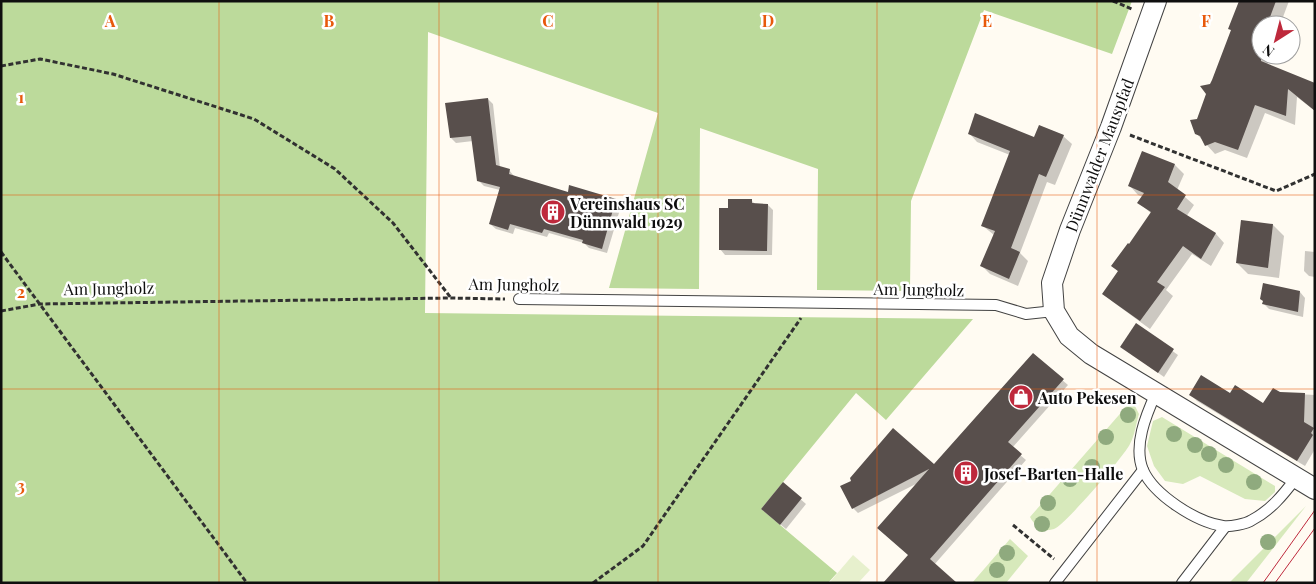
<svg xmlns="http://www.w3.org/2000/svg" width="1316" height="584" font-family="'Playfair Display',serif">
  <rect width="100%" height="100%" fill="#fffbf2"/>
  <g fill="#d7e9bb">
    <path d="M1132,400L1139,414C1136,423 1135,435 1130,444C1125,455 1064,526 1054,529C1042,533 1035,526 1030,517Z"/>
    <path d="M1162,417L1275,486V492L1265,501L1245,499L1200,476L1183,484L1165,481L1154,466L1147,446L1153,421Z"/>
    <path d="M1306,506L1246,583H1229Z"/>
    <path d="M1010,539L1028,556L1006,583H972Z"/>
  </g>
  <path fill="#bcda9b" d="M1,1H1132L1112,54L984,10L911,201L910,291L817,290L818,169L700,128L699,289L609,288L658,113L428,32L425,313L973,319L886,420L856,393L761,509L837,573L828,583H1Z"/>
  <path fill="#e7f0cd" d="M853,555L870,570L858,583H829Z"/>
  <g fill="#0003">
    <path d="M1240,1H1289L1280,25H1261V55H1271L1267,65L1315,84V111L1297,97L1295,125L1265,113L1247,158L1225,150L1215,154L1196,133L1197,120L1232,31L1230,29Z"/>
    <path d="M488,99L493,104L500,168L509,170L514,176V177L569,194L570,187L616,200L621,206L607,253L589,248L584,243L549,233L547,237L515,228L513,234L496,229L490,224L500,190L484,186L478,180L473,141L456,143L451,138Z"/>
    <path d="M969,133L1035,139L1063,136L1072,144L1055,185L1047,182L1020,253L1028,261L1018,286L990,274L982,266L994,235L983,226L1010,155L977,142Z"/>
    <path d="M1175,165L1184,174L1177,190L1194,205L1186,217L1216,234L1224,243L1211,266L1192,254L1166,290L1173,296L1150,329L1113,302L1104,294L1119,272L1112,266L1130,246L1152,214L1139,203L1143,197L1138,195L1130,186Z"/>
    <path d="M751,200L756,205H768L773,210L772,255H725L720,249L729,210Z"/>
    <path d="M1242,222L1273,225L1284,236L1279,278L1248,274L1237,263Z"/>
    <path d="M1305,251L1315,252V277L1309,276L1304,271Z"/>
    <path d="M1300,292L1305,298L1303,317L1269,309L1264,304Z"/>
    <path d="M1136,325L1178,355L1164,377L1122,347Z"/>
    <path d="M1033,355L1068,385L1012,448L1026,460L934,565L909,555L920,482L858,513L853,508L934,466Z"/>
    <path d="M1280,393L1315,395V449L1305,466L1197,401L1191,395H1230L1264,405Z"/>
    <path d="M783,484L806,504L786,529L768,514Z"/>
  </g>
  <g fill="#584f4c">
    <path d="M1239,1H1276L1267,25H1261V61L1315,83V111L1288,89L1286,116L1255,105L1238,150L1215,142L1205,146L1200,136L1195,134L1190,120L1197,119L1206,94L1200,86L1210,84L1212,80L1231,30L1228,29Z"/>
    <path d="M488,98L496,165L510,169L509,174L568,192L569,185L616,199L602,249L582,243L583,240L544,229L542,233L510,224L508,230L489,224L500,187L477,181L471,136L450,138L445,103Z"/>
    <path d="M975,113L1034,137L1039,125L1064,135L1046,177L1039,174L1011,248L1020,252L1009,279L980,266L995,231L981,226L1010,151L968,134Z"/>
    <path d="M1142,151L1175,164L1168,182L1186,195L1177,209L1216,233L1201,259L1183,246L1157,282L1165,287L1140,321L1102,294L1118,271L1111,266L1128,243L1129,244L1151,212L1137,203L1144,193L1128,186Z"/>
    <path d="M728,199H752V203L768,204L767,251L719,250V208H728Z"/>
    <path d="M1241,220L1273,224L1268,268L1236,263Z"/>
    <path d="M1263,283L1300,291L1298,312L1262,304L1263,301L1260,299Z"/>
    <path d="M1136,323L1174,349L1158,373L1120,347Z"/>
    <path d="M1033,353L1064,379L1008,442L1022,454L930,559L957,583H883L908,555L877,528L929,469L852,509L840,486L851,481L850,478L893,428L934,464Z"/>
    <path d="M1201,375L1230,393L1235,385L1263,403L1273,388L1280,392L1305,393L1304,422L1314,428L1311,433L1313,435L1297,461L1189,395Z"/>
    <path d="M783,482L802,498L780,525L761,509Z"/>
  </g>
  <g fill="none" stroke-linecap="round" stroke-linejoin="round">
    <defs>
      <g id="lane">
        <path d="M519,299L996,305L1026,314L1054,311"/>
        <path d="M1156,393C1146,415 1133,446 1143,470C1154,495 1196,522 1223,526C1230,527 1246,524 1252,520C1271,510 1283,495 1296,478"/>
        <path d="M1055,583L1143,470"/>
        <path d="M1182,583L1225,527"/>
      </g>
      <path id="street" d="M1156,1L1111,127L1070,230L1052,283L1054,311L1069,336L1091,354L1315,489"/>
    </defs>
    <use href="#lane" stroke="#424242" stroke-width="12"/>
    <use href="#street" stroke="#424242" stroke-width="22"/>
    <g stroke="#313131" stroke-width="3" stroke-dasharray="5 2.5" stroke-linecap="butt">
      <path d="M1113,1L1132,9"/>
      <path d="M1,66L40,59L113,74L254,119L335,169L393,223L451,298"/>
      <path d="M1130,135L1276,191L1315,174"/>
      <path d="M1,252L247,583"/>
      <path d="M1,311L40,304L451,298L505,299"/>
      <path d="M1013,525L1054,559"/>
      <path d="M593,583L643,546L801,318"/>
    </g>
    <use href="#lane" stroke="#fff" stroke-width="10"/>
    <use href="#street" stroke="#fff" stroke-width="20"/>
    <g stroke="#be293c" stroke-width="1">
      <path d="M1263,583L1315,510"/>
      <path d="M1275,583L1315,528"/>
    </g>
  </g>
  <g fill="#8faa7e">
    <circle cx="1128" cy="415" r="8"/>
    <circle cx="1174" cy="434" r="8"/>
    <circle cx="1106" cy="437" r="8"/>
    <circle cx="1195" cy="445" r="8"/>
    <circle cx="1209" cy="454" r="8"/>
    <circle cx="1226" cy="465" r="8"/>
    <circle cx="1092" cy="467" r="8"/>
    <circle cx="1070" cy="479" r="8"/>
    <circle cx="1254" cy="482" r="8"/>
    <circle cx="1048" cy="503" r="8"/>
    <circle cx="1042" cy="524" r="8"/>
    <circle cx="1268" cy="542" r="8"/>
    <circle cx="1007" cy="553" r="8"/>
    <circle cx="997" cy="570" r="8"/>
  </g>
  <path fill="none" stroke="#e8590c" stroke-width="1" stroke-opacity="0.55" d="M219,1V583M439,1V583M658,1V583M877,1V583M1097,1V583M1,195H1315M1,389H1315"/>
  <defs>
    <symbol id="building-disc" viewBox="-11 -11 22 22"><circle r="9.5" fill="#be293c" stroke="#fff"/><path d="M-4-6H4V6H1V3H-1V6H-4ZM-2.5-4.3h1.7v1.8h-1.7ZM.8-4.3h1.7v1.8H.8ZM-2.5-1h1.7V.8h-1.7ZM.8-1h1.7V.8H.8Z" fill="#fff"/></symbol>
    <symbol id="shop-disc" viewBox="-11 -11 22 22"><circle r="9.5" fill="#be293c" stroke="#fff"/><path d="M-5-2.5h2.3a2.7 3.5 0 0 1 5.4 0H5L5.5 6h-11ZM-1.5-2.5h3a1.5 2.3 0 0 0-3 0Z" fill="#fff"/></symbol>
  </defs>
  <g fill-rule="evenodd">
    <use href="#building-disc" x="539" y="198" width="28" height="28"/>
    <use href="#shop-disc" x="1007" y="383" width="28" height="28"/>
    <use href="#building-disc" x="952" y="459" width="28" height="28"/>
  </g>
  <g text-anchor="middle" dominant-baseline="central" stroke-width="5" stroke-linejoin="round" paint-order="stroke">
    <g font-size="16" fill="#0f0f0f" stroke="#fff">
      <text transform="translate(1099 155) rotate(-69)">Dünnwalder Mauspfad</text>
      <text transform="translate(514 284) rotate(1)">Am Jungholz</text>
      <text transform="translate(109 288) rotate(-1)">Am Jungholz</text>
      <text transform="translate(919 289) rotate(1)">Am Jungholz</text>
    </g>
    <g font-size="16" font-weight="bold" fill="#0f0f0f" stroke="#fff" text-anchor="start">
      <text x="570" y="203">Vereinshaus SC<tspan x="570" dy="18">Dünnwald 1929</tspan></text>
      <text x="1038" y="397">Auto Pekesen</text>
      <text x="984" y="473">Josef-Barten-Halle</text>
    </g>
  </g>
  <g font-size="16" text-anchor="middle" font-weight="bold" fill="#e8590c" stroke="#fff" stroke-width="5" stroke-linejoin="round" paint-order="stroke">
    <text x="110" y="27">A</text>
    <text x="329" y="27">B</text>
    <text x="548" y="27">C</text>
    <text x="768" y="27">D</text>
    <text x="987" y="27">E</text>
    <text x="1206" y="27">F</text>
    <text x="21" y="103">1</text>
    <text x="21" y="298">2</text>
    <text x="21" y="492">3</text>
  </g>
  <rect width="1316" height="584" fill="none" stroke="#0f0f0f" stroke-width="5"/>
  <g transform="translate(1276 40) rotate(216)"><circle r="24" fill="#ffffff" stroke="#9f9f9f"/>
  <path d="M0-4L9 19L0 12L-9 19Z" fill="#be293c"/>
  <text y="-8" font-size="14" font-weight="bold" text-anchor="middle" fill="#0f0f0f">N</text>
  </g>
</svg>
